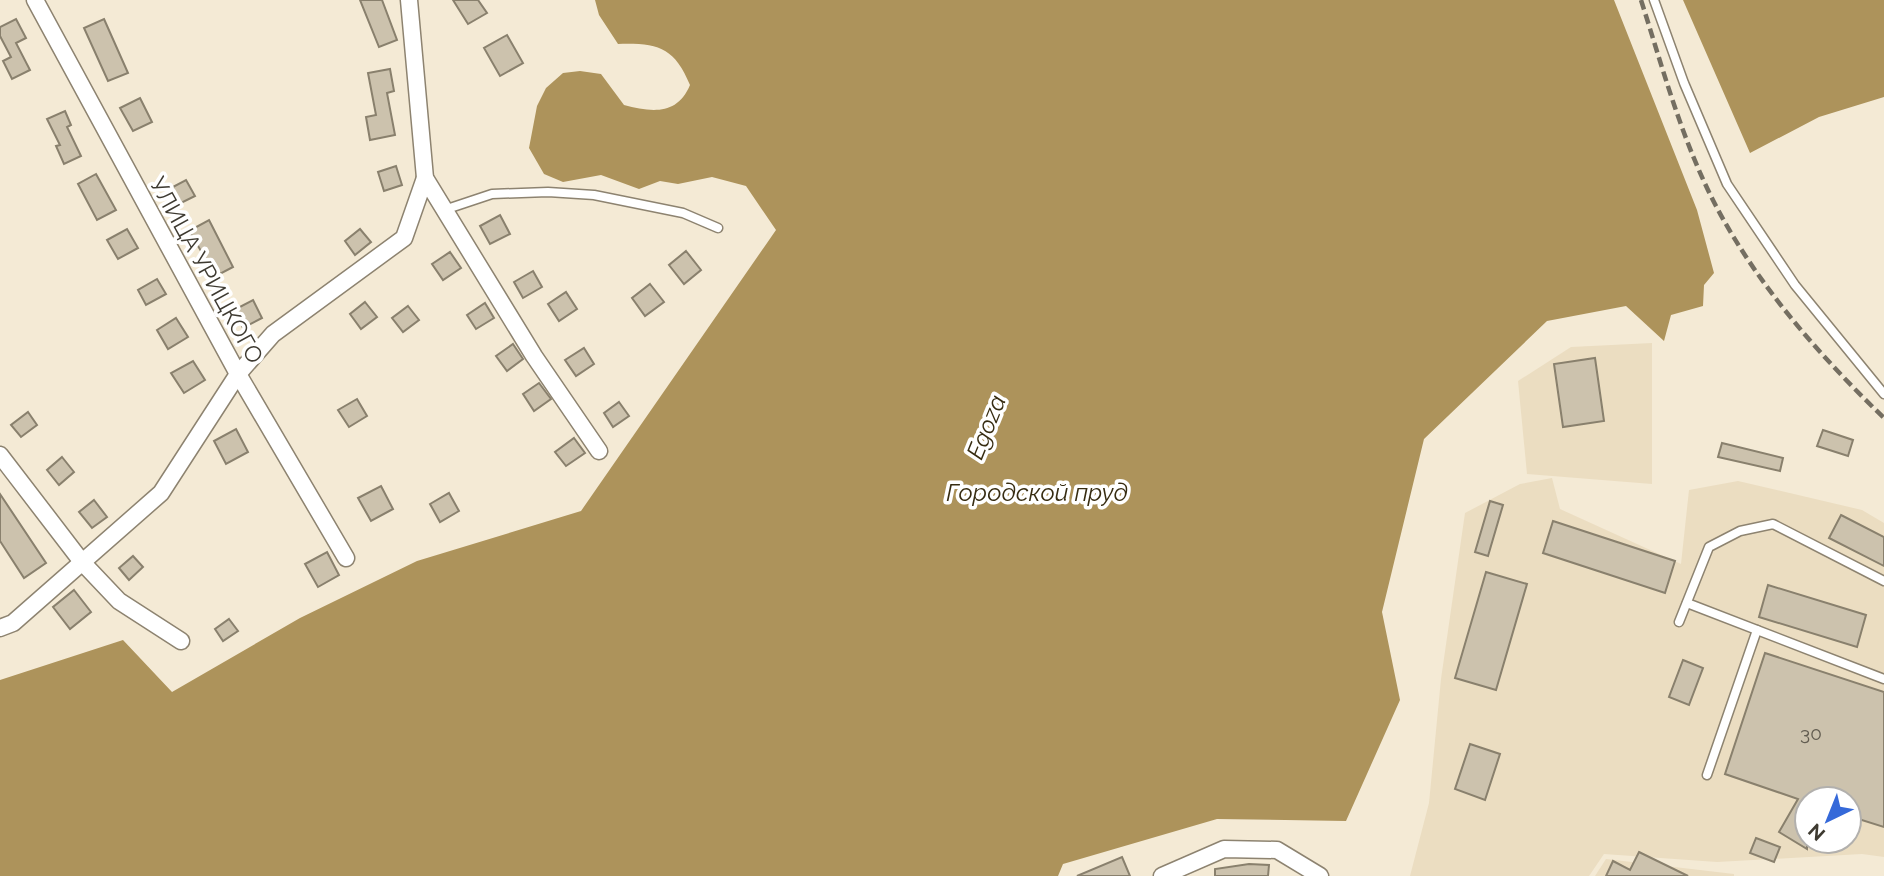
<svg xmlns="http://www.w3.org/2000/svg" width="1884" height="876" font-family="Raleway,sans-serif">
  <rect width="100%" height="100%" fill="#f4ead5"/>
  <g fill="#ebddc1" fill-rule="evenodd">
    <path d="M1652,343V484L1527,474L1518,381L1571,347Z"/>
    <path d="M1552,478L1560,509L1681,564L1689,490L1738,481L1862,510L1884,523V857L1862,854L1717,862L1604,854L1589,876H1410L1429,803L1441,679L1465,513L1520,484ZM1807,799H1849V841H1807Z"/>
    <path d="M1606,859L1734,874V876H1595Z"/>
  </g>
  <g fill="#ad935b">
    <path d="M595,0H1614L1697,210L1714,273L1704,285L1703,306L1671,315L1664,341L1626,306L1547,321L1424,439L1382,612L1400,700L1346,821L1217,819L1063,864L1058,876H0V680L123,640L172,692L300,618L417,561L581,511L776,230L746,186L712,177L678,184L660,181L639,189L601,175L563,182L544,174L529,148L537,106L546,88L563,73L580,71L601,74L624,105C651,112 677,116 690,85C674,47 658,43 618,44L599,15Z"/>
    <path d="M1683,0H1884V97L1819,117L1750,153Z"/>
  </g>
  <g fill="#ccc2ad" stroke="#89806d" stroke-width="2">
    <path d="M360,0H382L397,40L379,47Z"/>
    <path d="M453,0H478L487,13L468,24Z"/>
    <path d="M16,19L26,38L16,43L30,70L12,79L3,61L11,57L0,36V27Z"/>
    <path d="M104,19L128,73L108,81L84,28Z"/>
    <path d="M507,35L523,63L500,76L484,48Z"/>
    <path d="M390,69L394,91L387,93L395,135L370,140L366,117L376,115L368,73Z"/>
    <path d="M140,98L152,122L133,131L120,108Z"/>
    <path d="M65,111L71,125L67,127L81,156L64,164L56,146L60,145L47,119Z"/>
    <path d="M396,166L402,185L384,191L378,172Z"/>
    <path d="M96,174L116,210L97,220L78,184Z"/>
    <path d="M186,180L195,196L179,204L171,188Z"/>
    <path d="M500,215L510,234L490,244L480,226Z"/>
    <path d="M209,220L233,267L216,276L189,231Z"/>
    <path d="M127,229L138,248L118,259L107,240Z"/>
    <path d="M360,229L371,242L355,255L345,241Z"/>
    <path d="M686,251L701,270L684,284L669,265Z"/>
    <path d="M450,252L461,268L443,280L432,264Z"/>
    <path d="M533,271L542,287L523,298L514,282Z"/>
    <path d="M157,279L166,294L146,305L138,290Z"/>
    <path d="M650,284L664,302L645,316L632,298Z"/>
    <path d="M566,292L577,309L559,321L548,304Z"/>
    <path d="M253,300L262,318L243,328L234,310Z"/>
    <path d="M365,302L377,317L361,329L350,314Z"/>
    <path d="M485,303L494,318L476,329L467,315Z"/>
    <path d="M408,306L419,320L403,332L392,318Z"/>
    <path d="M176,318L188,337L168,349L157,330Z"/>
    <path d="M513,344L523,359L507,371L496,356Z"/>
    <path d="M584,348L594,364L576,376L565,360Z"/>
    <path d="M1595,358L1604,421L1563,427L1554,364Z"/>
    <path d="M193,361L205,380L184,393L171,373Z"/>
    <path d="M539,383L551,399L534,411L523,394Z"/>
    <path d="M357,399L367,416L349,427L338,410Z"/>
    <path d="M619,402L629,416L613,427L604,413Z"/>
    <path d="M28,412L37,425L21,437L11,425Z"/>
    <path d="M236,429L248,452L226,464L214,441Z"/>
    <path d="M1823,430L1853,440L1848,456L1817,446Z"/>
    <path d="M574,438L585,453L566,466L555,452Z"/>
    <path d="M1722,443L1783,458L1780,471L1718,457Z"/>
    <path d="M62,457L74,472L59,485L47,470Z"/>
    <path d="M381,486L393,509L371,521L358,498Z"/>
    <path d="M449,493L459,511L440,522L430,504Z"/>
    <path d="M0,494L46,563L24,578L0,541Z"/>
    <path d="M94,500L107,517L92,528L79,512Z"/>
    <path d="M1490,501L1503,505L1488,556L1475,552Z"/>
    <path d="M1841,515L1884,537V566L1829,538Z"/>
    <path d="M1553,521L1675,561L1665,593L1543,553Z"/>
    <path d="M327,552L339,575L318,587L305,564Z"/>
    <path d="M133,556L143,567L129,580L119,568Z"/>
    <path d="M1486,572L1527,584L1496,690L1455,678Z"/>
    <path d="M1768,585L1866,615L1857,647L1759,617Z"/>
    <path d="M74,590L91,612L70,629L53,607Z"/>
    <path d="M229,619L238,631L223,641L215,629Z"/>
    <path d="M1765,653L1884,692V827L1849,816V799H1807V849L1779,832L1798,799L1725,774Z"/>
    <path d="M1683,660L1703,668L1689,705L1669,697Z"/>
    <path d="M1470,744L1500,754L1485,800L1455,789Z"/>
    <path d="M1756,838L1780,847L1774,862L1750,853Z"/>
    <path d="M1639,852L1688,876H1606L1613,861L1630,870Z"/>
    <path d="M1122,857L1130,876H1077Z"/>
    <path d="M1249,864L1269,865L1268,876H1215V869Z"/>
  </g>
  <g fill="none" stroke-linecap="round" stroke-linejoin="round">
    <defs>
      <g id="service">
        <path d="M1654,0L1684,83L1727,184L1795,285L1884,394"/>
        <path d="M444,210L492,194L548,192L594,195L683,213L718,228"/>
        <path d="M1687,603L1884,679"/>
        <path d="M1679,622L1709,547L1740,531L1773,524L1884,581"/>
        <path d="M1707,775L1757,630"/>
      </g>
      <g id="minor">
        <path d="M35,0L238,374L346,558"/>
        <path d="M409,0L425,178L534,356L599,451"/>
        <path d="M0,455L82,562L119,601L181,641"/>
        <path d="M0,628L13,623L161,493L238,374L273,334L404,238L425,178"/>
        <path d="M1162,876L1224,849L1277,850L1320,876"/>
      </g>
    </defs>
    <use href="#service" stroke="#8d8370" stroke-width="11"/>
    <use href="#minor" stroke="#8d8370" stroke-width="19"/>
    <use href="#service" stroke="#fff" stroke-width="8"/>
    <use href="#minor" stroke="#fff" stroke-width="16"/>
    <path stroke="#746e61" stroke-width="4.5" stroke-dasharray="10 5" stroke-linecap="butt" d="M1641,0C1663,69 1682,141 1716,206C1758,286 1820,356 1884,418"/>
  </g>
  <g text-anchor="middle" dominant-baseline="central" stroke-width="7" stroke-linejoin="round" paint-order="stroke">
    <g font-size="19" fill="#625c50">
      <text x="1811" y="733">30</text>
    </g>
    <g font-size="23" fill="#3e3a31" stroke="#fff">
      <text transform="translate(207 270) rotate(61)">УЛИЦА УРИЦКОГО</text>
    </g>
    <g font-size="24" font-style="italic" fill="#372c11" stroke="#fff">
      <text transform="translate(986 427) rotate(-68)">Egoza</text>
      <text x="1037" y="492">Городской пруд</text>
    </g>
  </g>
  <g transform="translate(1828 820) rotate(223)"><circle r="33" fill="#ffffff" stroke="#b2b0ad" stroke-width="2"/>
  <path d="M0-5L12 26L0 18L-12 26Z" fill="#3569d9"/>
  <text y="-10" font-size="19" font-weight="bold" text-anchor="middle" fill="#3e3a31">N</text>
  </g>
</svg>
